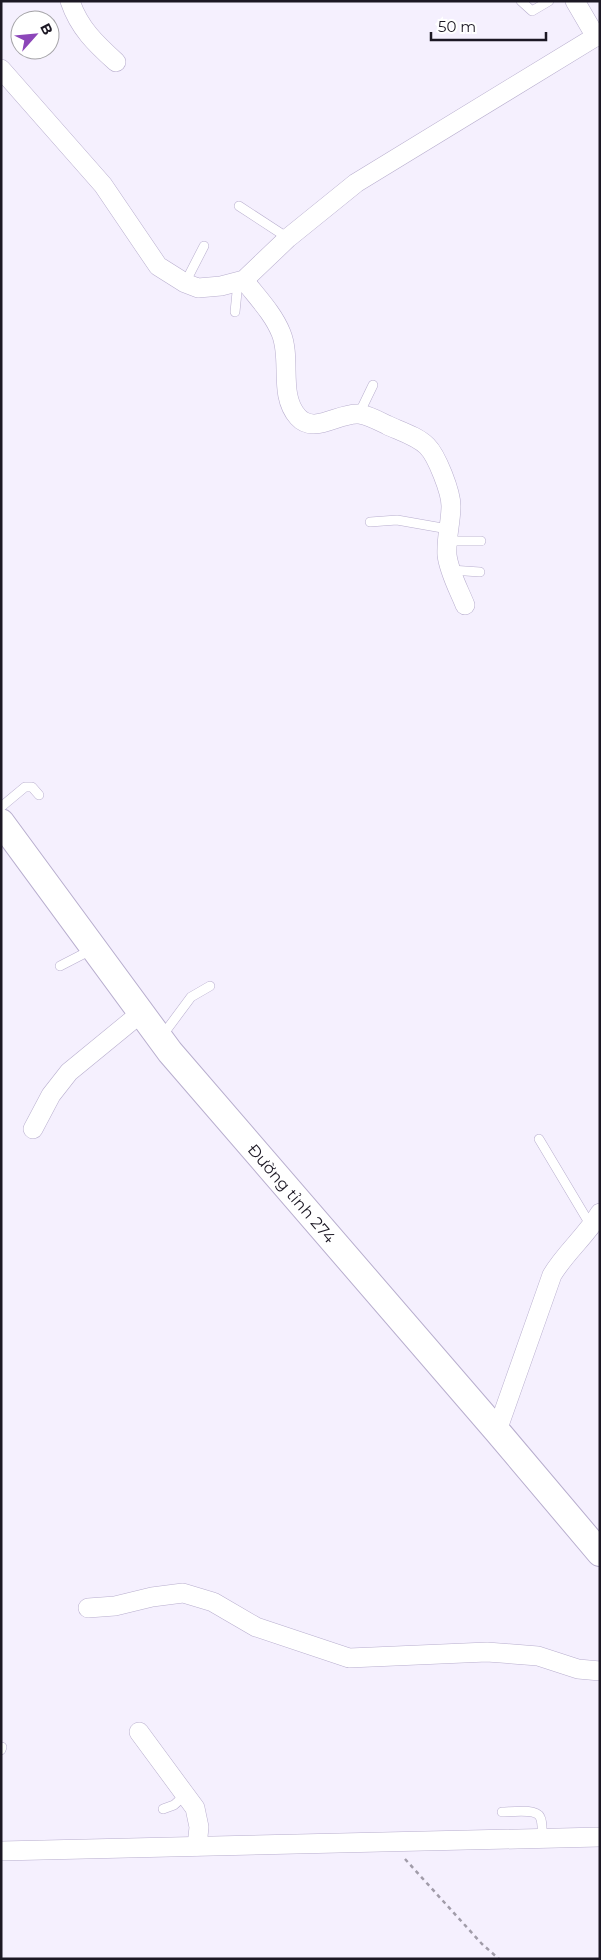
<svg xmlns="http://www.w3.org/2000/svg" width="601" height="1960" font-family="Montserrat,sans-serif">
  <rect width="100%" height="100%" fill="#f5f0fe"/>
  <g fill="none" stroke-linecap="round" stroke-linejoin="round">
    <defs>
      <g id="service">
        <path d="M521,1L532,11L549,1"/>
        <path d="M239,206L288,238"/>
        <path d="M185,283L204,246"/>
        <path d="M235,312L238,282"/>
        <path d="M359,414L373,385"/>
        <path d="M370,522L397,520L448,529"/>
        <path d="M447,541H481"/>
        <path d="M451,570L480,572"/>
        <path d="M1,807L25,787H32L39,795"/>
        <path d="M60,966L91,950"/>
        <path d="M162,1036L191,997L210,986"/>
        <path d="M539,1139L591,1226"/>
        <path d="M1,1750L2,1747"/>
        <path d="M163,1809L174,1805L185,1795"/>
        <path d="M502,1812C510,1812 536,1808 540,1817C543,1822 542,1832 542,1838"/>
      </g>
      <g id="minor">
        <path d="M70,1C79,28 96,44 116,62"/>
        <path d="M575,1L596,37"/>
        <path d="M1,69L103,185L158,266L185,283L198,288L221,286L244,280L288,238L356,183L600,34"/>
        <path d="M244,280C256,296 273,313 281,333C292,359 278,395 298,417C314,435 339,412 359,414C368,415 379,421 387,425C400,431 417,436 427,446C437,456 451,492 451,506C451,522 446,538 447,555C449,572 459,590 465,605"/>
        <path d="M33,1129L51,1095L69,1072L141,1013"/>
        <path d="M497,1431L552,1275C565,1253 586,1236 600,1213"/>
        <path d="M88,1608L115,1606L152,1597L183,1593L213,1602L256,1627L349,1658L487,1652L538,1656L578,1669L600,1671"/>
        <path d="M139,1732L195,1808L199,1827L197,1846"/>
        <path d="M1,1851L600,1837"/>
      </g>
      <g id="secondary">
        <path id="s1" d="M1,822L170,1052L497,1431L600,1553"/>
      </g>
    </defs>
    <use href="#service" stroke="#b8aece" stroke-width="10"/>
    <use href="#minor" stroke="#b8aece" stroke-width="20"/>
    <use href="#secondary" stroke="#b8aece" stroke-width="28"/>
    <path stroke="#a19ca9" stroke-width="2.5" stroke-dasharray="4 4" stroke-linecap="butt" d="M405,1859L482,1944L499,1959"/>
    <use href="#service" stroke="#fff" stroke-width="9"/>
    <use href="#minor" stroke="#fff" stroke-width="19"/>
    <use href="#secondary" stroke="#fff" stroke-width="26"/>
  </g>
  <g text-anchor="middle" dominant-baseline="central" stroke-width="5" stroke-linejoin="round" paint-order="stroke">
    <g font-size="16" fill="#1c1824" stroke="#fff">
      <text stroke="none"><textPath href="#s1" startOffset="472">Đường tỉnh 274</textPath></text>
    </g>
  </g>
  <rect width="601" height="1960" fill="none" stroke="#1c1824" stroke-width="5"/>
  <g transform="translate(35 35) rotate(63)"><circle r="24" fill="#ffffff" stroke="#a4a3a7"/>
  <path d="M0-4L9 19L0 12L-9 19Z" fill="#8c46b9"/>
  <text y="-8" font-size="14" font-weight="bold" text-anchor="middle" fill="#1c1824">B</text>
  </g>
  <path d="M431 32v8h115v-8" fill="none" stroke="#1c1824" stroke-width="2.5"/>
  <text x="438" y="32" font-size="15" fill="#1c1824" stroke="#ffffff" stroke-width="4" paint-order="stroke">50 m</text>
</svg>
